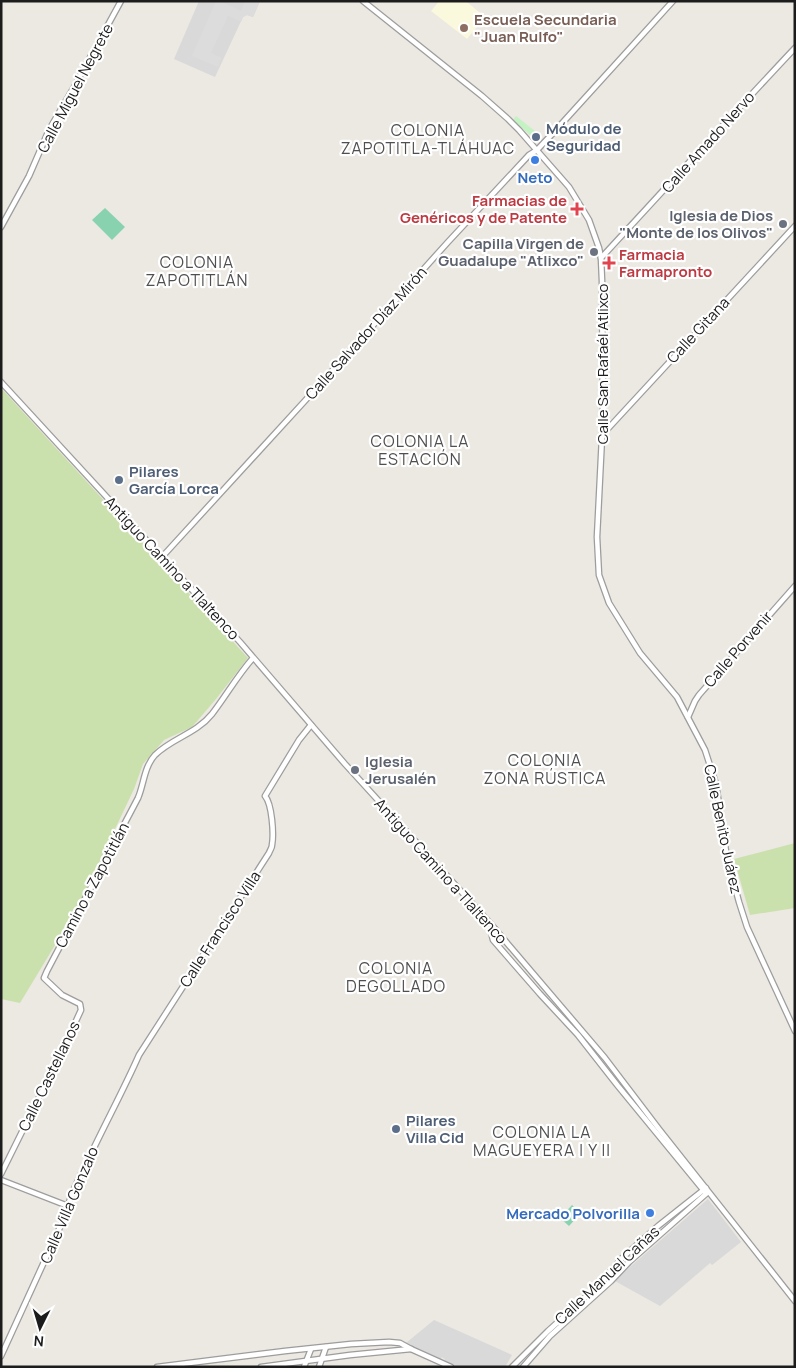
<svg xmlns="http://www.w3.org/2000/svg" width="796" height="1368" font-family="Manrope,sans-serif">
  <rect width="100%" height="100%" fill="#ece8e2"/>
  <g fill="#dad9d9">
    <path d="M199,1H260L253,17L247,15L243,17L215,77L174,59Z"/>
    <path d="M708,1199L741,1242L712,1265L710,1263L660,1306L615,1281V1280Z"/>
    <path d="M434,1320L512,1355L505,1367H458L444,1360L445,1359L443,1358L442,1357L441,1359L406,1343Z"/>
  </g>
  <path fill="#faf8dd" d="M439,1H466L485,17L467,39L431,11Z"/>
  <g fill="#cbe1ad">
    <path d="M1,388L248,658L216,699L192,727L164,740L143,764L134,789L78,907L20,1003L1,999Z"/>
    <path d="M795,843V908L750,915L734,859Z"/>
  </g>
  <path fill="#c4f2c3" d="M516,116L535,131L531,136L513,120Z"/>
  <g fill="#89d2af">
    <path d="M105,208L125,227L112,240L92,220Z"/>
    <path d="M572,1205L581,1213L569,1226L560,1218Z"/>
  </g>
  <path fill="#dcdcdc" d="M216,1H220L241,11L245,1H260L253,17L247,15L243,17L241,22L228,16L211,53L222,58L218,67L192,56Z"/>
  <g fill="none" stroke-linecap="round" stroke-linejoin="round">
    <defs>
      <g id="minor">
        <path d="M363,1L482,96L508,119L519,130L569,187L589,220L599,248L601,258L602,281L603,417L597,537L599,575L609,603L640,653L677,697L705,750L716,784L727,858L739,902L747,927L795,1031"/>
        <path d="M1,227L29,176L49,130L74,87L121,1"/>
        <path d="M601,258C666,188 730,117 795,48"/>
        <path d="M1,382L240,642L345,764L490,923L605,1058L659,1129L795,1301"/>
        <path d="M603,434L795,226"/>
        <path d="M162,557L313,392L448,242L529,155L537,150L555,131L673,1"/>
        <path d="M688,717L695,701L699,695L795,586"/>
        <path d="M495,929L492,936L493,940L540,994L578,1035L618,1086L705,1192"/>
        <path d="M1,1174L65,1045L81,1010L80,1004L62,995L44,978L47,971L138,798C144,784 144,767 155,755C172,738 196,734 212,714C226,696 237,676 253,658"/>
        <path d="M1,1180L68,1206"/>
        <path d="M1,1356L66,1214C70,1193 81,1175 90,1156C106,1122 124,1089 139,1055L269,853C270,850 272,848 272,845C274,834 272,804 265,796L299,740L311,725"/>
        <path d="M157,1367L285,1351L351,1344L389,1342L400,1343L411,1349L451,1367"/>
        <path d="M261,1367L350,1355L411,1349"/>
        <path d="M304,1367L311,1349"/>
        <path d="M319,1367L326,1347"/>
        <path d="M512,1367L548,1331L598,1286L622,1258L658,1226L706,1188"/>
        <path d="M523,1367L550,1336L611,1281L629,1262L707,1193"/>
      </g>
    </defs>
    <use href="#minor" stroke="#9d9d9d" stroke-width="7"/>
    <use href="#minor" stroke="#fff" stroke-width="4.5"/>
  </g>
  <circle fill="#8d6e63" stroke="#fff" stroke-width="2" cx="464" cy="28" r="5"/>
  <g fill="#5c6f8a" stroke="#fff" stroke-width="2">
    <circle cx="536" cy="137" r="5"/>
    <circle cx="119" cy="480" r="5"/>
    <circle cx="396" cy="1129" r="5"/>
  </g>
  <g fill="#3f7fe0" stroke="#fff" stroke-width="2">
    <circle cx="535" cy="160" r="5"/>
    <circle cx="650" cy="1213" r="5"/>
  </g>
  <g fill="#e0444e" stroke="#fff" stroke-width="2">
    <path d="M574.5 201.5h5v5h5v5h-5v5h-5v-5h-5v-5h5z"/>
    <path d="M606.5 255.5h5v5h5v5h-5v5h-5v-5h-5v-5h5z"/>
  </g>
  <g fill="#6b7280" stroke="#fff" stroke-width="2">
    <circle cx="783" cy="224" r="5"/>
    <circle cx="594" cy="252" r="5"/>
    <circle cx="355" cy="770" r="5"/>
  </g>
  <g text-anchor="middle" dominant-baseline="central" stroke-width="4.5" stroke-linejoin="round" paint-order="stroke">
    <g font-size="15" font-weight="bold" fill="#785e54" stroke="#fff" text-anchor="start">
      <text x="474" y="19">Escuela Secundaria<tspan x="474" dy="17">"Juan Rulfo"</tspan></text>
    </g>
    <g font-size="15" fill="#1c1c1c" stroke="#fff">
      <text transform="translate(75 88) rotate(-62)">Calle Miguel Negrete</text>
      <text transform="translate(708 142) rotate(-48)">Calle Amado Nervo</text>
      <text transform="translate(698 330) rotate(-47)">Calle Gitana</text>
      <text transform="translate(366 333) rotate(-48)">Calle Salvador Díaz Mirón</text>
      <text transform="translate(602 364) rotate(-90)">Calle San Rafaél Atlixco</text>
      <text transform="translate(172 568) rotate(47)">Antiguo Camino a Tlaltenco</text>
      <text transform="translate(738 649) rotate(-49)">Calle Porvenir</text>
      <text transform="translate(723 829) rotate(78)">Calle Benito Juárez</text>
      <text transform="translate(441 871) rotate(48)">Antiguo Camino a Tlaltenco</text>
      <text transform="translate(92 885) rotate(-62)">Camino a Zapotitlán</text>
      <text transform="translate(220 929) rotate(-57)">Calle Francisco Villa</text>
      <text transform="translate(49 1076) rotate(-64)">Calle Castellanos</text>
      <text transform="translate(69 1205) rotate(-67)">Calle Villa Gonzalo</text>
      <text transform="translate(607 1275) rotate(-43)">Calle Manuel Cañas</text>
    </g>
    <g font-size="15" font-weight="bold" fill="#4e5e75" stroke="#fff" text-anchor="start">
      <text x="546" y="128">Módulo de<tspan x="546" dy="17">Seguridad</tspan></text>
      <text x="129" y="471">Pilares<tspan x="129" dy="17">García Lorca</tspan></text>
      <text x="406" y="1120">Pilares<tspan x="406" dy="17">Villa Cid</tspan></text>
    </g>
    <g font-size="15" font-weight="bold" fill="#366cbe" stroke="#fff">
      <text x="535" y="177">Neto</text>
      <text x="640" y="1213" text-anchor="end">Mercado Polvorilla</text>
    </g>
    <g font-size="15" font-weight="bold" fill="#be3a42" stroke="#fff" text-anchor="end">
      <text x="567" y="200">Farmacias de<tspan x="567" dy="17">Genéricos y de Patente</tspan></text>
      <text x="619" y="254" text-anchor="start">Farmacia<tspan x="619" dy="17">Farmapronto</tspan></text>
    </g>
    <g font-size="15" font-weight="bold" fill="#5b616d" stroke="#fff" text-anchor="end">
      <text x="773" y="215">Iglesia de Dios<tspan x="773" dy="17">"Monte de los Olivos"</tspan></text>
      <text x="584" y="243">Capilla Virgen de<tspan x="584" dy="17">Guadalupe "Atlixco"</tspan></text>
      <text x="365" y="761" text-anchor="start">Iglesia<tspan x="365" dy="17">Jerusalén</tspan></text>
    </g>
    <g font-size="16" letter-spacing="1" fill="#4f4f4f" stroke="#fff">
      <text x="428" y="130">COLONIA<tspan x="428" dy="18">ZAPOTITLA-TLÁHUAC</tspan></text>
      <text x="197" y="262">COLONIA<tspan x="197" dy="18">ZAPOTITLÁN</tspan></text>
      <text x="420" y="441">COLONIA LA<tspan x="420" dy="18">ESTACIÓN</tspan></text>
      <text x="545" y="760">COLONIA<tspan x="545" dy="18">ZONA RÚSTICA</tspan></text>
      <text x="396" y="968">COLONIA<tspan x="396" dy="18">DEGOLLADO</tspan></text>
      <text x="542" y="1132">COLONIA LA<tspan x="542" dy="18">MAGUEYERA I Y II</tspan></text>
    </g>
  </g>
  <rect width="796" height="1368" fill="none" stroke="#1c1c1c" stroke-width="5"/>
  <g transform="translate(40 1328) rotate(185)" stroke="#ffffff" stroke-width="4" paint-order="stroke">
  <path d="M0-4L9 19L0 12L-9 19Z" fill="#1c1c1c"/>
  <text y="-8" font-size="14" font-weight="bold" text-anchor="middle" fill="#1c1c1c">N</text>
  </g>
</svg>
